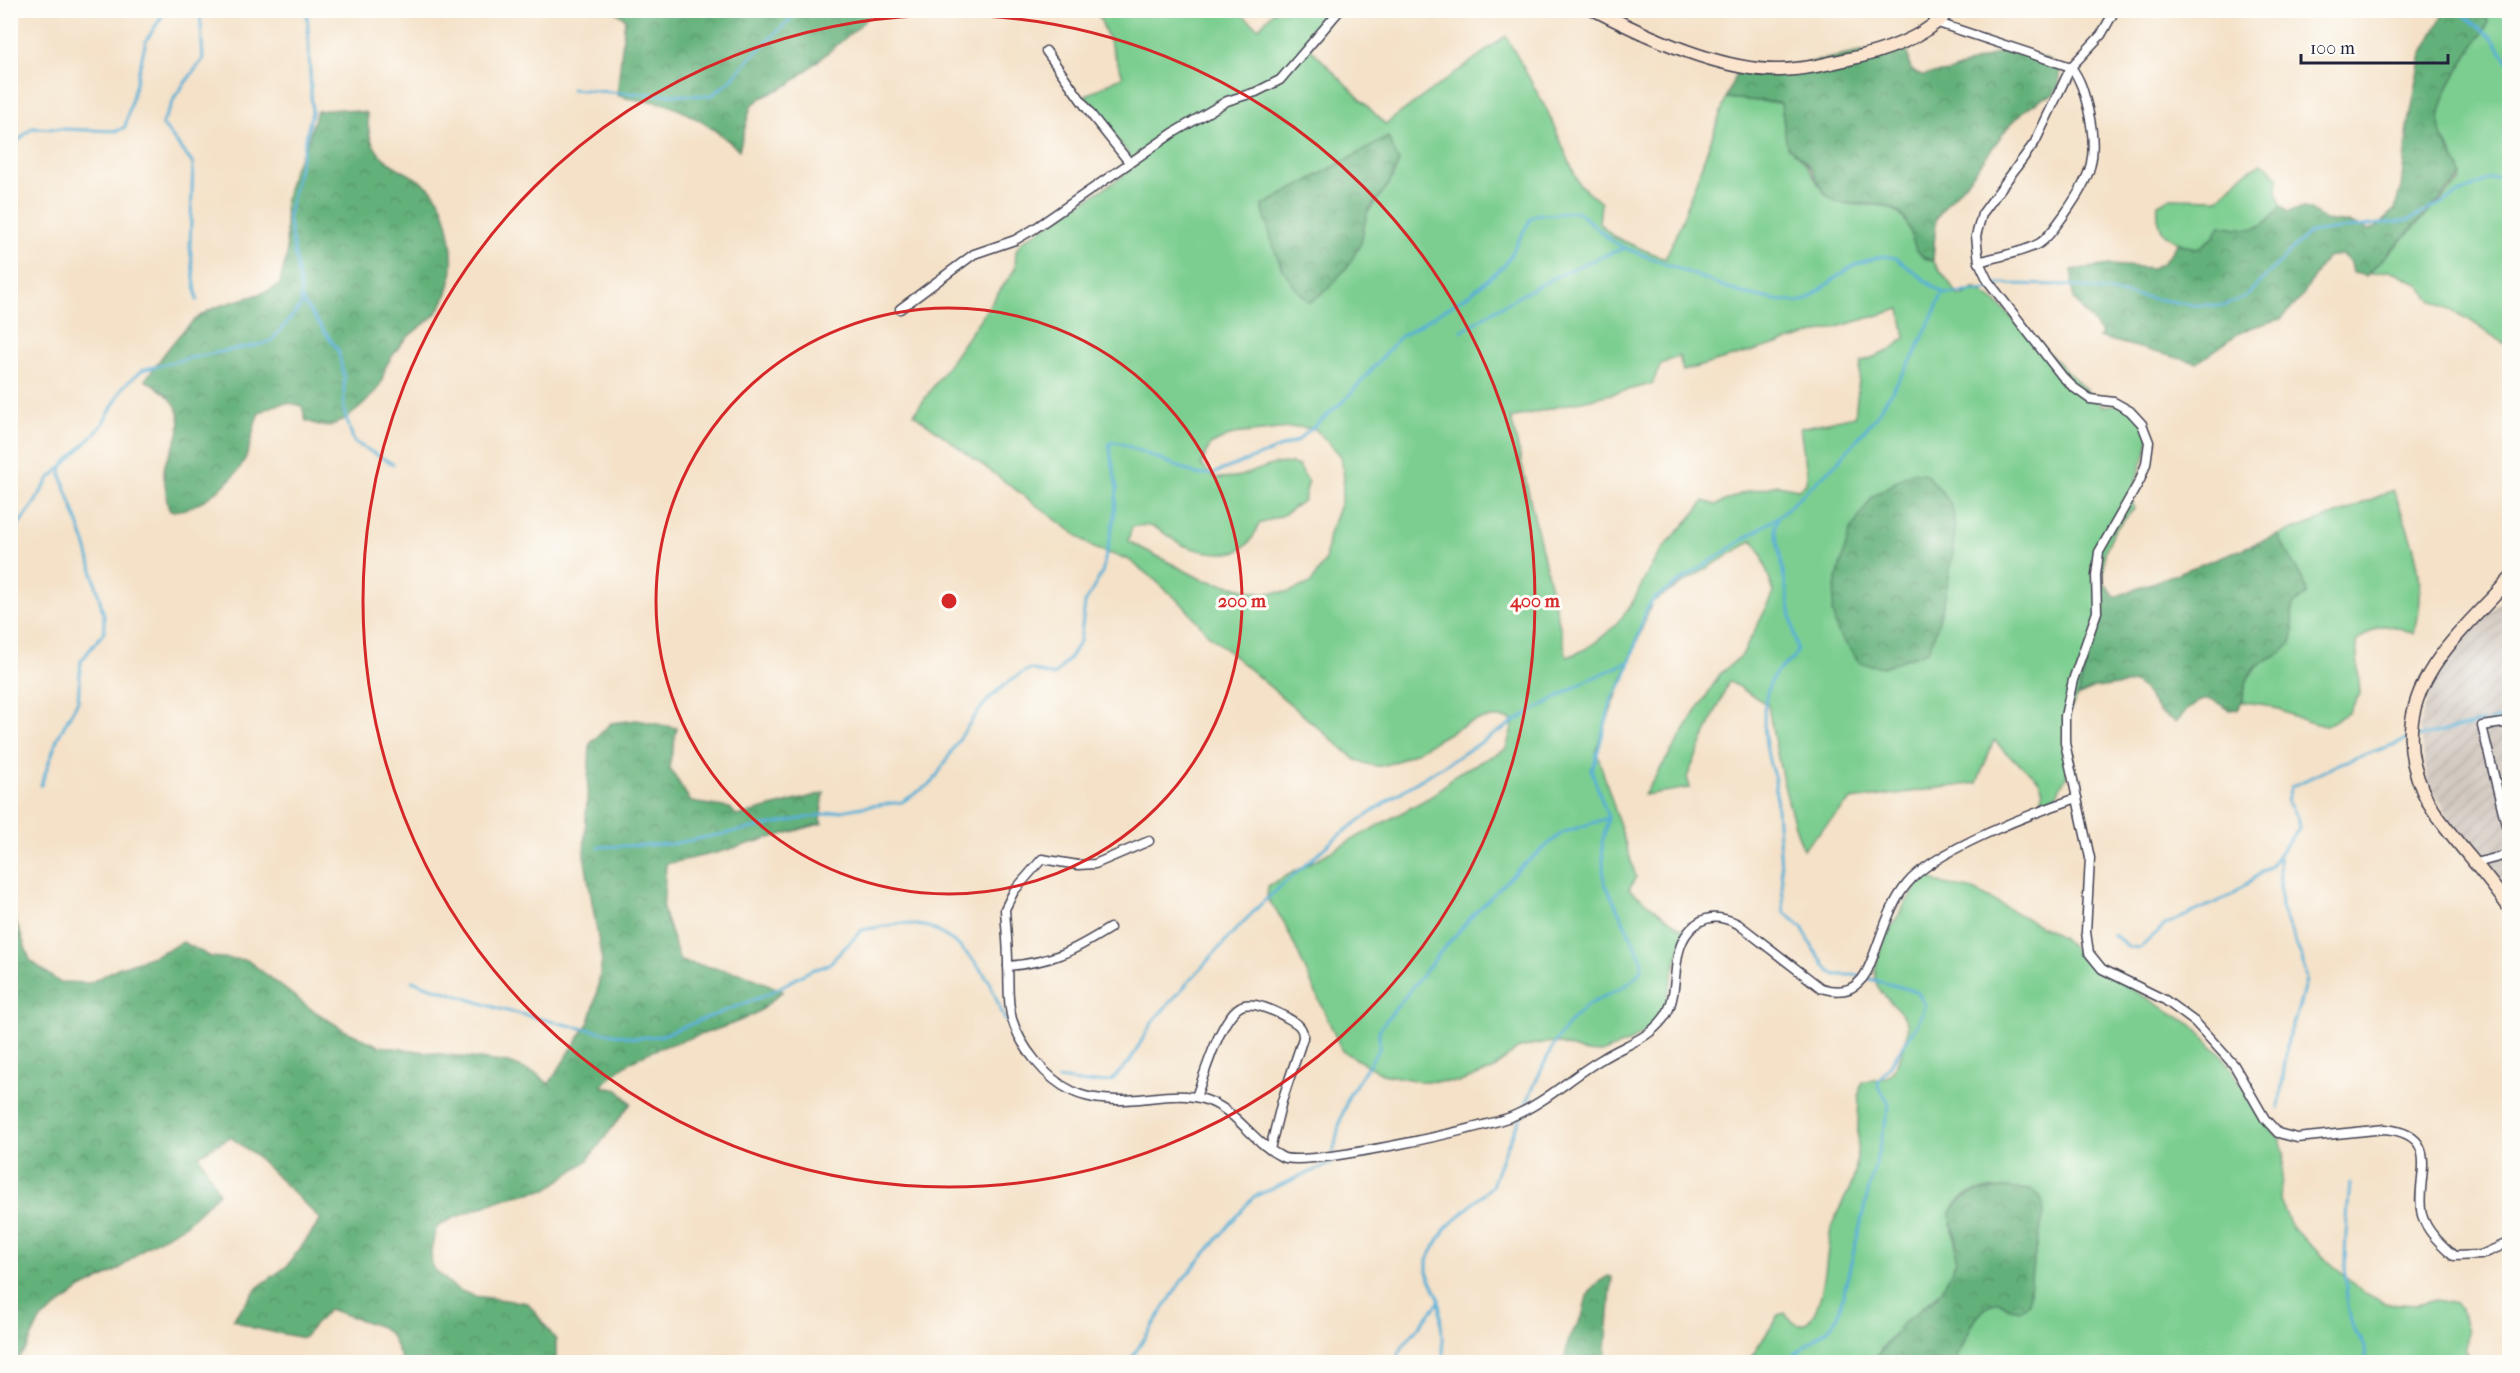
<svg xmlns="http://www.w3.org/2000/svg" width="2520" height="1373" font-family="'IM FELL French Canon',serif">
  <defs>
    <pattern id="industrial-furrows" width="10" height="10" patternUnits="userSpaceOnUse" patternTransform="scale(1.5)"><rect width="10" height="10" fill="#ccc2b9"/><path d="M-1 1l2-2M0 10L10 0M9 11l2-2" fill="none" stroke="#afa6a0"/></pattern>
    <pattern id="forest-crowns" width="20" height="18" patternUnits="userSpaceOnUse" patternTransform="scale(1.5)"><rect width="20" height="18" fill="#64b17a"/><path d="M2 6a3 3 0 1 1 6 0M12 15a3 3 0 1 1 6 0" fill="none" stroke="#529065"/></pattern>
  </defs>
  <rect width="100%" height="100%" fill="#fdfcf7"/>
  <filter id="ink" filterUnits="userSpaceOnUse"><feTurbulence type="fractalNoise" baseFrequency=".0167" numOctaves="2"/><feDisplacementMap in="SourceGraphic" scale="12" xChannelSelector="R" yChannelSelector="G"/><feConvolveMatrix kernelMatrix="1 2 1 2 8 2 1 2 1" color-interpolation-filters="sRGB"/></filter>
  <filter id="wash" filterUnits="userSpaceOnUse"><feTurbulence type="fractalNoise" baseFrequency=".008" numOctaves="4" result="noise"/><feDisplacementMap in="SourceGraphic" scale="24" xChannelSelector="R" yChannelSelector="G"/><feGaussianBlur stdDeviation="1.35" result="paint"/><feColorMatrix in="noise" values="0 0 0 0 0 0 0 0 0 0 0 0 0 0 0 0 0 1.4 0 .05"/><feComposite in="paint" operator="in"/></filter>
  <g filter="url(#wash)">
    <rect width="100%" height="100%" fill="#f4e1c7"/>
    <path fill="url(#industrial-furrows)" d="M2509,594V891L2451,822L2428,784L2419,726L2433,681L2461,639Z"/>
    <g fill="#7bce90" stroke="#4e7866" stroke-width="1.5" fill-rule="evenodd">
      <path d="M1108,10L1237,11L1259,28L1274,11L1334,10L1310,48L1385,124L1506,36L1548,112L1579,184L1601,203L1599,223L1614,237L1665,259L1680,226L1726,98L1781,103L1787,146C1815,164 1810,185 1835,200C1842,205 1857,205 1866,205C1905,202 1910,229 1924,258L1933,261L1960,297L1975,288L1997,303L2102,406L2133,404C2173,441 2124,472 2134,509L2114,531L2105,552L2101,622L2091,647L2077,696L2069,713L2072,765L2057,794L2047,804L2039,807C2051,784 2032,773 2016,761C2008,755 2001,748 1994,740L1977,783L1851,800L1803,849C1786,803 1776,753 1768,705L1729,681L1687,777L1690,788L1644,795L1720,674L1742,655L1774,593L1761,553L1753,540L1652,602L1596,750L1636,877L1629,889L1684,931L1663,1014L1652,1027L1630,1042L1601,1053L1584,1052L1555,1042L1535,1044L1517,1049L1492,1070L1460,1082L1419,1081L1382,1074L1342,1051L1284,922L1267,898L1268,886L1432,796L1458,773L1506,749L1514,721C1466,704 1424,760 1379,766C1372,767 1363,762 1356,760L1208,634L1183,605L1156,581L1129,560L1094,548L914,414L1015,269L1016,251L1021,242L1123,176L1136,164L1085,96L1123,76L1099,16ZM1399,162L1389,184L1367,213L1282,270L1262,207ZM1900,309L1905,338L1889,351L1861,362L1855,416L1800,428L1807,473L1806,484L1798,489L1778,485L1743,493L1716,505L1704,501C1690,522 1672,535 1659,554C1649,567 1643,584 1635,598C1621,623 1594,649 1567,657L1511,418L1652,384L1661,364L1679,356L1683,371ZM1298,427L1315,429L1341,456L1344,478L1341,502L1329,534L1325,561L1311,583L1289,592L1262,593L1201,579L1128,541L1132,527C1157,521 1163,535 1183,545C1198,551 1225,557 1239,550C1250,545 1255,534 1259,524L1283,515L1304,500L1308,483L1299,466C1278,458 1261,470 1240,476C1232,478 1223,478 1216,478L1201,465L1210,445L1233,434Z"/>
      <path d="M2486,11H2509V347L2468,319L2432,301L2419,285L2398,273L2388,271L2368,274L2461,180C2459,172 2458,164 2454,157C2450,149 2443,142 2440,133C2432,99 2471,52 2488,24Z"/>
      <path d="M2261,163L2271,169L2278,177L2277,192L2281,206C2261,235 2252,231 2220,225L2214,237L2197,249C2169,241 2155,235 2158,204L2170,198L2218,199L2243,174Z"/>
      <path d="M2393,490C2412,539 2430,581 2414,634C2386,621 2380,623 2356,642L2360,694L2348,713L2326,726L2309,722L2267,705L2243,702C2241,678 2253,673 2267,657C2276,648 2284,638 2292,628V607L2307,593L2278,535L2340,513Z"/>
      <path d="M1928,875L1938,883L1974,890L2061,937L2092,965L2192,1025L2224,1058L2245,1090L2257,1114L2280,1139L2284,1152L2280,1200L2292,1228L2361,1291L2385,1303L2417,1305L2436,1300L2456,1304L2461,1309L2467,1332L2465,1349L2473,1362H1955C1967,1340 1972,1309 1999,1301L2010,1308L2029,1302L2032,1268L2044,1213L2031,1190C2011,1188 1971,1184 1957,1203C1944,1220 1960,1242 1956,1261C1954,1269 1948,1278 1944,1286C1938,1298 1928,1301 1918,1311C1903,1325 1883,1343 1873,1362H1748L1779,1315L1785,1313C1790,1317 1795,1328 1803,1324C1825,1316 1826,1254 1830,1234C1834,1210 1854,1191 1856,1166C1859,1140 1857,1114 1860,1088L1862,1082C1869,1080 1878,1080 1885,1078C1897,1074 1912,1031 1906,1020C1898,1005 1875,994 1875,975C1875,946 1908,900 1924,876Z"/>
    </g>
    <g fill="url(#forest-crowns)" stroke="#436a5a" stroke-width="1.5">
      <path d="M615,11H874L856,29L790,84L761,98L751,106L739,150C719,132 694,115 668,105C652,99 633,102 617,95L625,19Z"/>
      <path d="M2445,11H2486L2488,24C2472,51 2430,101 2441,134C2445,149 2459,160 2462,176L2366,276L2353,273L2351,263L2342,255L2326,257L2301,298L2281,319L2253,327L2238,334L2197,363L2098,337L2102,334L2073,298L2072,270L2110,265L2152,268L2163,263L2178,243L2197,249L2214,237L2220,225C2251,231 2262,233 2281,206L2288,212L2303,208L2309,209L2325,220L2350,223L2369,230L2377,227L2395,209L2401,187L2408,128L2422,54Z"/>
      <path d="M1906,43L1911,70L1922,75L1949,72L2002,51L2037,56L2053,62L2061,69L2059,85L2053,95L2041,99L2025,110L2007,128L1974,173L1945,206L1936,219L1933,261C1908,253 1916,236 1904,218C1890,197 1860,208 1839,202C1821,197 1819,182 1811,168C1804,159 1797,153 1787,147L1781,103L1726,98L1738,68L1766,71Z"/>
      <path d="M341,109L367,113C368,124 368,134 373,144C389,176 433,172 444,212C452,237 456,267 447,293C436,324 420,322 402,343C396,350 391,358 386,366C384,371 383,378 381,383C372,399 347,422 328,426C322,427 312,422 306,421L302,406C287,400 273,404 259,413C252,428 252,446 244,461C232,484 195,512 170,511C166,504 167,501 166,493C166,484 162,475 165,465C166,459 171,454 173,448C189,414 176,397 145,380C165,354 185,319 217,307C237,299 259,297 279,286L287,255L285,202L293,170L307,143L317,111Z"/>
      <path d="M1388,137L1399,162L1389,184L1367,213L1361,243L1348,266L1328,289L1310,302C1280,279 1271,241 1262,206Z"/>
      <path d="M1911,472L1926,474C1935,485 1950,498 1953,511C1959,545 1942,620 1928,651L1883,667L1860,663L1838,633L1832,612L1836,581L1850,531L1873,496Z"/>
      <path d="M2278,535L2305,584L2307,593L2292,607C2291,616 2295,631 2292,640C2286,657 2263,657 2252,671C2243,683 2246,698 2238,709L2229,710C2206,690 2193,702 2176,722L2159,712L2144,690L2134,683L2095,688L2077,696L2091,647L2101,622L2103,581L2115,597Z"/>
      <path d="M637,720L677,728L669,767L691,802L730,808L737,816L824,793L820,820L823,823L716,853L666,864L663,910L680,961L744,974L783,991C774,998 764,1009 754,1014C704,1041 640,1041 602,1086L618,1090L631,1103L587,1161L547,1189L503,1199L451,1219L436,1228L431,1251L432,1267L456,1289L474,1296L528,1303L556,1340V1362H403L391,1335L381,1327L329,1309L303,1338L253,1328L233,1319L258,1287L287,1266L321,1220L255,1155L230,1137L199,1155L219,1193L184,1226L147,1246L118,1270L81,1289L40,1320L26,1349L14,1362H11V908L30,960L59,982L90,983L118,968L156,955L183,942L211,957L247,960L311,1009L344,1030L379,1046L509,1063L537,1074L549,1084L589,1022L596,998L602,961L584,855L590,744L611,723Z"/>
      <path d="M2003,1188L2031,1190L2040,1196L2042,1200L2044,1213L2032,1268L2029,1303L2020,1310L2010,1308L1999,1301C1973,1309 1966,1340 1955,1362H1873L1903,1323L1937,1297L1944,1286L1956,1261V1238L1950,1214C1962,1192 1980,1190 2003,1188Z"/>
      <path d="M1608,1276L1612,1277L1605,1362H1564L1569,1338L1582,1317L1587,1296L1597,1283Z"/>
    </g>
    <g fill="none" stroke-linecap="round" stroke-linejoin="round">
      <g stroke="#5ab0d6" stroke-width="3">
        <path d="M2458,10L2493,39L2510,64"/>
        <path d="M572,89L622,93L711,96L730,81L753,55L800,10"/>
        <path d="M10,148L32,128L117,131L125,127L146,41L162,16L160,10"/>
        <path d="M301,299L338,350L344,377V411L354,442L393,464"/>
        <path d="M197,300L190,247L193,164L162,124L176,95L203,59L200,10"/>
        <path d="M1462,331C1514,297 1566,268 1625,248"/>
        <path d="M1778,518L1775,528L1797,649C1794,663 1784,663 1776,673C1757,699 1764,751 1775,779L1784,912L1802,927L1814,950L1830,972L1836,975H1855L1904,988L1918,993L1925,1004L1918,1024L1878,1082C1878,1092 1889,1096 1889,1107L1838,1316L1830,1327L1785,1362"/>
        <path d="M10,536L34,504L48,480L94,435L102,425L123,387L142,370L185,359L263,344L272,340L301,306V291L288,216L312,112L307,10"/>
        <path d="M2489,721L2510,717"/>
        <path d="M2413,738L2483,722"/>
        <path d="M41,785L58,737L78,701L81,661L104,632V616L86,546L61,475L62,468"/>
        <path d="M598,847L671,844L862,807L902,802L933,782C961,738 981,692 1030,669L1054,676L1071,656L1080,641L1085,603L1102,573L1114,519L1117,488L1109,444L1112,442L1120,443L1199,475L1215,473L1297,441L1346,399L1400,337L1470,294L1505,265L1531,218L1538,214L1549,215L1577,211L1612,241L1625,248L1738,292L1776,300L1797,302L1807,300L1846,270L1859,263L1883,256L1896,258L1934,287L1946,294L1987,290L1998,284L2067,285L2194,305H2225L2244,298L2309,233L2409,220L2488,179L2510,175"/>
        <path d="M2113,934L2129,947L2140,948L2165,925L2232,895L2270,866L2299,828L2297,817L2287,801L2291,787L2341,763L2407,740"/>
        <path d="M412,981L503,1010L576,1027L635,1038L660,1036L766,995L811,970L823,967L830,963L862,930L903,923L929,927L937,931L956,943L975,962L989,981L1005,1020L1010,1023"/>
        <path d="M1058,1079L1086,1083L1111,1081L1130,1061L1153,1021L1230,936L1262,903L1339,835L1396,795L1527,714L1586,681L1628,662"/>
        <path d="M1524,1108C1541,1072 1553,1035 1583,1009C1600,994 1649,984 1641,958L1604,881L1602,843L1608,818L1591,769L1595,762L1612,699L1624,680L1647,608L1655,598L1779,516L1837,463L1874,419L1914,356L1943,293"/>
        <path d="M2279,1108L2288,1039L2299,1007L2306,980L2302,958L2281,908L2279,858"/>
        <path d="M2350,1183C2346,1226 2341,1280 2351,1321C2355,1339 2370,1340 2364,1362"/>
        <path d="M1129,1362L1181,1282L1253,1197L1331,1163L1340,1121L1349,1095L1379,1049V1032L1381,1027L1439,954L1474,914L1516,871L1562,833L1608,818"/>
        <path d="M1395,1362L1403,1346L1439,1302"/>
        <path d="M1444,1362L1439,1298L1427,1272V1260L1445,1229L1492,1186L1503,1155L1522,1114"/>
      </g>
    </g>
  </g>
  <g filter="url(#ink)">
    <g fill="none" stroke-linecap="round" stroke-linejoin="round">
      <defs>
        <g id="street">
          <path d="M2115,10L2101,35L2071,67L2035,142L1982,214L1976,236L1979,262L1988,281L2062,376L2073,387L2090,399L2114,402L2130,411L2142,424L2149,442L2146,464L2140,480L2099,552L2096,575L2097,612L2073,680L2065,716V743L2090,858L2086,932L2089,953L2102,969L2165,1000L2195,1022L2234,1065L2265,1119L2278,1133L2297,1138L2385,1129C2446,1135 2413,1181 2422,1215C2427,1232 2441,1244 2454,1256L2481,1255L2510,1242"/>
          <path d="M1938,23L2071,67C2081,80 2084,93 2088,109C2099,157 2092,175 2064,215C2057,224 2050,236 2040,243C2023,253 1998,256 1979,262"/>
          <path d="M1046,51L1093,117L1129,162"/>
          <path d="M900,309L974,254L1015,240L1034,229L1173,133L1227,101L1256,92L1280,80L1340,10"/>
          <path d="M2510,722L2482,726L2510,841"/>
          <path d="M1149,841L1095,864L1078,865L1042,859L1014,891L1005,909C1006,927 1008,945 1008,964C1009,982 1007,1001 1012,1019C1020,1046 1046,1079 1072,1091C1085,1098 1101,1099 1116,1100C1145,1101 1178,1090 1206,1100C1237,1110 1253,1143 1282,1157C1304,1168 1484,1128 1513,1116C1545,1103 1572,1076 1602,1059C1617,1049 1636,1043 1650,1032C1656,1027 1663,1020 1667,1013C1680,988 1670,953 1689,931C1703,914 1720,915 1738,924L1821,988C1834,992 1849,993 1859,982C1867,975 1870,964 1874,954C1883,931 1891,903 1907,884C1933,851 2035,812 2077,798"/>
          <path d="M2476,863L2510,854"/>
          <path d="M1008,966C1053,962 1073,951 1110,928"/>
          <path d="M1196,1097C1204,1076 1222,1011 1244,1005C1256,1002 1274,1011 1284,1016C1294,1022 1304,1025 1303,1038L1282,1101L1270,1149"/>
        </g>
        <g id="secondary">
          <path d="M1595,10C1645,36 1724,72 1781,70C1809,69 1835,62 1862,56C1894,48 1927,35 1950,10"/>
          <path d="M2510,579C2461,633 2395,684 2414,765C2418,781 2424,797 2434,811C2457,845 2487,874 2510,909"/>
        </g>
      </defs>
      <use href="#street" stroke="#423f50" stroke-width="11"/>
      <use href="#secondary" stroke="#423f50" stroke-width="15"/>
      <use href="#street" stroke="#fff" stroke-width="8"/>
      <use href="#secondary" stroke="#fbe5cf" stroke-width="12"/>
    </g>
  </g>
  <g fill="none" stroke="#d62828" stroke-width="3">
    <circle cx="949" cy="601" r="293"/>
    <circle cx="949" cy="601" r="586"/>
  </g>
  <circle cx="949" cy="601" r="9" fill="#d62828" stroke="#fdfcf7" stroke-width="3"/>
  <g font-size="18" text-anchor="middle" font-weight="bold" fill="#d62828" stroke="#fdfcf7" stroke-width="6" stroke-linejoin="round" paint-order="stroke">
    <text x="1242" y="607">200 m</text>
    <text x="1535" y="607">400 m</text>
  </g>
  <rect width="2520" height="1373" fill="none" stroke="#fdfcf7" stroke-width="36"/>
  <path d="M2301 54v9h147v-9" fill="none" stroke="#22223b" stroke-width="3"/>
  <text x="2310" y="54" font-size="18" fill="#22223b" stroke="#fdfcf7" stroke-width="4.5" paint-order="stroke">100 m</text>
</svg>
